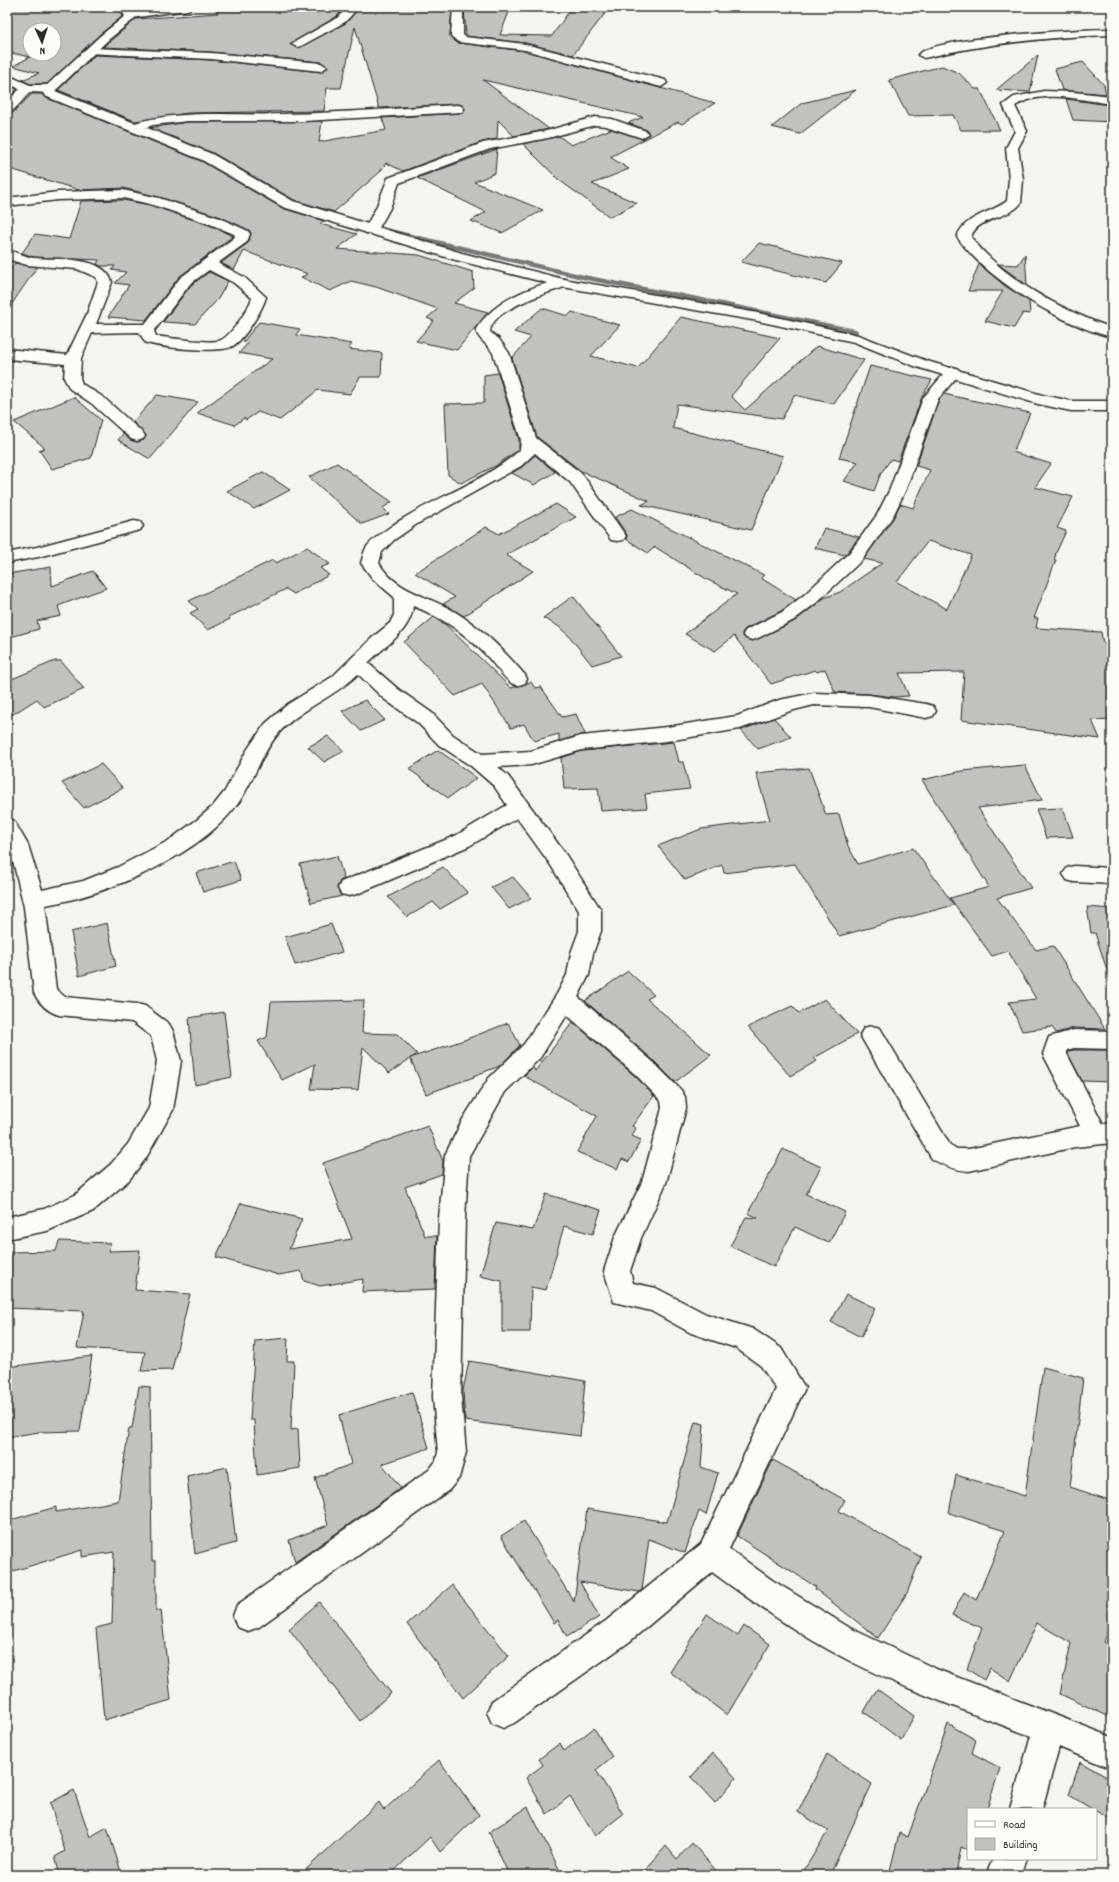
<svg xmlns="http://www.w3.org/2000/svg" width="1119" height="1882" font-family="Dekko,sans-serif">
  <rect width="100%" height="100%" fill="#f5f4ef"/>
  <filter id="ink" filterUnits="userSpaceOnUse"><feTurbulence type="fractalNoise" baseFrequency=".025" numOctaves="2"/><feDisplacementMap in="SourceGraphic" scale="8" xChannelSelector="R" yChannelSelector="G"/><feConvolveMatrix kernelMatrix="1 2 1 2 8 2 1 2 1" color-interpolation-filters="sRGB"/></filter>
  <g filter="url(#ink)">
    <g fill="none" stroke-linecap="round" stroke-linejoin="round">
      <g stroke="#797877" stroke-width="4.5">
        <path d="M88,64L109,37L146,13L136,7"/>
        <path d="M67,84L58,91L164,135"/>
        <path d="M229,165L303,206"/>
        <path d="M389,231L583,277L678,296"/>
      </g>
      <path stroke="#797877" stroke-width="6" d="M673,295L855,332"/>
    </g>
    <g fill="#c2c1be" stroke="#2b2b2b" fill-rule="evenodd">
      <path d="M7,7H93L120,11L123,16L99,35L47,84H30L22,80L39,73L13,66L30,57L7,52ZM30,30H54V54H30Z"/>
      <path d="M217,7H289L290,9L346,7L336,17L290,44L297,48L346,23L360,7H452L450,36L458,43L525,51L715,103L682,124L678,122L610,157L629,169L592,184L637,203L610,217L559,180L523,144L559,136L571,145L611,129L643,139L649,134L647,130L628,123L643,117L483,80L549,129L514,136L498,120L497,139L482,142L403,171L386,163L380,172L334,212L294,200L213,153L150,128L188,122L322,121L319,142L386,130L382,118L463,113L465,108L462,105L458,104L379,108L355,27L341,88H327L324,111L188,113L135,121L58,90L95,55L211,60L321,72L328,67L321,62L211,52L103,47L136,19L218,13Z"/>
      <path d="M464,7H511L500,35L552,36L572,7H610L573,55L525,43L466,36Z"/>
      <path d="M1038,55L1030,92L996,90Z"/>
      <path d="M1083,62L1104,85L1106,94L1062,90L1055,69Z"/>
      <path d="M942,66L959,73L975,89H980L1000,130H961L953,115L908,116L889,80Z"/>
      <path d="M9,85L17,89L7,100V86Z"/>
      <path d="M856,90L800,134L772,127L802,103Z"/>
      <path d="M32,94H42L44,97L201,161L282,208L324,221L320,224L357,234L337,249L419,255L473,272L474,288L454,303L488,312L457,350L416,341L434,321L427,318L438,309L376,287L351,281L330,291L301,277L308,274L244,251L234,270L221,263L248,243L251,233L249,230L221,217L159,197L123,188L79,190L7,168V137L11,134L7,133V115L14,112Z"/>
      <path d="M1066,99L1109,105L1112,113V122L1073,120Z"/>
      <path d="M497,149L495,173L474,182L543,210L502,233L471,221L486,212L417,178Z"/>
      <path d="M123,200L150,205L209,225L233,236L179,277L146,320L108,317L129,285L115,283L126,272L112,270L115,266H100L97,264L99,260L34,257L22,253L35,234L69,239L81,201Z"/>
      <path d="M759,243L842,263L826,283L741,262Z"/>
      <path d="M1025,254L1027,285L998,264L1018,265Z"/>
      <path d="M15,263L37,267L7,311V274Z"/>
      <path d="M979,264L1005,286L1029,301L1030,314L1023,313L1014,328L985,321L1003,291H968Z"/>
      <path d="M209,272L228,281L218,299L195,324L163,322L191,285Z"/>
      <path d="M542,308L568,316L572,312L620,325L591,356L638,368L681,317L780,338L731,396L745,410L817,346L864,360L834,404L794,395L782,419L677,404L673,428L783,456L751,530L641,505L649,501L581,471L537,437L512,358L531,337L514,332Z"/>
      <path d="M259,322L300,329L296,335L352,344L348,349L382,353L381,377H360L350,394L318,390L280,420L258,412L246,420L244,418L235,425L197,413L272,359L239,353L248,343L243,342Z"/>
      <path d="M870,366L932,380L922,397L898,461L891,459L881,473L874,491L844,481L858,462L839,458Z"/>
      <path d="M498,373L519,440V449L497,465L461,483L448,475L445,404L484,403V375Z"/>
      <path d="M944,394L1030,413L1013,452L1051,464L1035,487L1073,497L1057,528L1066,531L1055,555H1056L1054,559L1056,560L1034,618H1038L1036,628L1101,632L1103,643L1112,644V719L1092,720L1100,739L961,720L964,672L899,673L909,696L894,697L869,694L835,692L825,669L817,672L815,670L771,684L734,636L715,651L685,634L737,594L708,580L655,547L648,553L626,539L627,535L615,517L632,509L764,575L761,578L796,600L781,611L745,629L742,633L746,639L752,641L758,639L795,621L824,598L840,592L882,563L864,559L894,517L900,504L913,508L930,470L916,466L939,400ZM928,541L971,555L947,609L897,582Z"/>
      <path d="M157,395L198,402L150,459L118,440L123,434L130,440L137,442L144,440L146,435L133,422Z"/>
      <path d="M74,397L101,420L91,458L52,469L39,450L45,448L14,422Z"/>
      <path d="M535,455L555,472L534,485L512,473L522,467Z"/>
      <path d="M337,463L392,502L383,508L389,514L362,524L309,477Z"/>
      <path d="M263,472L290,490L254,509L227,491Z"/>
      <path d="M556,504L576,517L506,555L533,571L464,616L443,604L455,597L415,573L486,527L499,534Z"/>
      <path d="M824,528L859,537L845,555L815,548Z"/>
      <path d="M307,547L330,564L320,568L329,575L294,594L286,589L229,617L230,619L208,630L190,613L198,609L189,601L273,560L276,563Z"/>
      <path d="M51,567L52,586L93,571L106,588L58,606L61,616L37,621L39,629L7,638V574Z"/>
      <path d="M573,596L621,656L592,665L570,637L558,626L543,618Z"/>
      <path d="M434,617L446,625L511,688L531,682L535,688L541,687L562,717L576,714L585,734L559,741V734L534,741L524,724L511,728L482,684L455,696L404,642Z"/>
      <path d="M55,661H61L84,689L44,707L37,699L7,718V681Z"/>
      <path d="M365,700L385,720L361,731L342,711Z"/>
      <path d="M774,718L791,737L758,749L741,730Z"/>
      <path d="M328,736L344,751L324,762L308,747Z"/>
      <path d="M674,742L679,762H683L690,789L645,794L647,808L601,811L598,788L564,789L561,758L582,751Z"/>
      <path d="M438,750L477,778L448,798L409,769Z"/>
      <path d="M101,764L123,788L84,808L62,783Z"/>
      <path d="M1025,765L1042,800L978,808L1031,888L997,898L1036,950L1053,946L1105,1029L1074,1028L1056,1033L1052,1027L1022,1031L1009,1002L1036,999L1008,951L992,956L950,898L989,887L922,780L962,771Z"/>
      <path d="M809,768L826,815L839,814L848,846L858,864L913,848L954,905L839,936L795,864L724,873L722,865L685,880L658,846L701,829L770,820L756,773Z"/>
      <path d="M1063,808L1073,837L1046,838L1036,809Z"/>
      <path d="M337,856L344,879L340,881L337,887L342,896L311,903L300,864Z"/>
      <path d="M234,861L241,880L203,892L196,873Z"/>
      <path d="M443,867L468,893L440,909L433,902L407,917L388,897Z"/>
      <path d="M513,877L531,898L509,909L491,887Z"/>
      <path d="M1087,907L1112,909V972L1108,973L1095,933H1091Z"/>
      <path d="M107,923L116,966L79,976L71,932Z"/>
      <path d="M331,924L342,952L295,965L285,937Z"/>
      <path d="M628,971L654,995L647,999L711,1055L675,1082L653,1060L585,1001Z"/>
      <path d="M825,999L857,1034L814,1058L817,1061L790,1076L748,1027L792,1006L799,1013Z"/>
      <path d="M364,1000L362,1033L397,1034L417,1054L389,1073L363,1047L358,1090L311,1089L315,1064L282,1080L258,1041L267,1037L271,1002Z"/>
      <path d="M224,1012L232,1077L195,1085L189,1018Z"/>
      <path d="M573,1022L635,1076L654,1096L632,1126L636,1128L632,1136L641,1140L629,1162L622,1159L617,1169L577,1152L597,1116L524,1076L533,1067L535,1071Z"/>
      <path d="M508,1023L520,1045L500,1066L473,1076L474,1077L426,1094L410,1058L464,1040Z"/>
      <path d="M1074,1050H1112V1082L1082,1081L1068,1054V1051Z"/>
      <path d="M428,1126L443,1161L442,1174L405,1187L425,1236H437L435,1289L362,1292L363,1279L320,1286L304,1281L301,1271L279,1275L216,1257L241,1203L302,1219L289,1249L352,1239L323,1163Z"/>
      <path d="M783,1149L821,1167L806,1194L845,1212L829,1243L795,1227L774,1267L730,1246L746,1217L758,1218L748,1213Z"/>
      <path d="M546,1194L601,1210L593,1234L564,1226L546,1290L531,1287L530,1332H502V1281L480,1276L496,1223L533,1230Z"/>
      <path d="M59,1241L110,1243L109,1251L140,1250L135,1290L190,1294L172,1370L141,1371L145,1352L77,1348L84,1311L7,1308V1270L11,1252L56,1251Z"/>
      <path d="M846,1294L875,1308L861,1337L831,1322Z"/>
      <path d="M288,1338L287,1361H294L291,1430L298,1429L300,1468L257,1475L254,1420H250L255,1341Z"/>
      <path d="M92,1356L80,1431L39,1432L7,1437V1367Z"/>
      <path d="M469,1361L585,1381L580,1436L465,1421L463,1391Z"/>
      <path d="M1043,1367L1083,1378L1070,1487L1112,1501V1618L1103,1642L1112,1647V1718L1060,1694L1071,1643L1037,1623L1010,1681L990,1668L984,1680L967,1669L982,1628L952,1615L964,1592L976,1600L1005,1531L949,1513L956,1475L1025,1496Z"/>
      <path d="M139,1386L150,1387L152,1561H156V1611L161,1610L171,1700L104,1720L96,1628L112,1624L114,1552L82,1557V1550L7,1573V1521L56,1507V1512L118,1501L129,1428H132Z"/>
      <path d="M412,1392L429,1448L382,1464L401,1488L295,1562L289,1540L328,1525L315,1478L351,1464L339,1415Z"/>
      <path d="M695,1422L704,1424L701,1467L718,1473L706,1515L699,1511L685,1553L649,1539L642,1590L639,1592L580,1582L599,1617L567,1637L558,1620L554,1623L501,1536L524,1521L574,1602L587,1509L667,1522Z"/>
      <path d="M773,1460L845,1500L839,1511L921,1557L907,1593L878,1638L815,1589L816,1587L737,1536Z"/>
      <path d="M227,1467L236,1543L195,1554L187,1476Z"/>
      <path d="M452,1585L509,1656L463,1698L407,1624Z"/>
      <path d="M319,1602L391,1693L360,1721L289,1629Z"/>
      <path d="M707,1614L738,1636L744,1626L770,1644L727,1715L670,1672Z"/>
      <path d="M877,1689L914,1716L901,1740L864,1712Z"/>
      <path d="M948,1724L976,1740L972,1753L1000,1768L987,1809H968V1850L961,1847L956,1875H889L899,1833L908,1837Z"/>
      <path d="M594,1728L612,1757L596,1770L623,1814L595,1836L570,1796L547,1814L526,1778L543,1765L539,1759L560,1743L564,1751Z"/>
      <path d="M713,1753L736,1778L715,1803L691,1777Z"/>
      <path d="M827,1754L872,1784L830,1875H801L828,1831L798,1812Z"/>
      <path d="M439,1760L479,1815L440,1852L430,1837L390,1875H300L379,1802L384,1810Z"/>
      <path d="M1080,1762L1112,1780V1820L1096,1811V1809H1092L1069,1795Z"/>
      <path d="M74,1790L90,1837L107,1827L122,1875H60L55,1857L65,1851L50,1803Z"/>
      <path d="M528,1807L562,1875H509L489,1832Z"/>
      <path d="M692,1843L720,1875H641L666,1846L677,1859Z"/>
    </g>
    <g fill="none" stroke-linecap="round" stroke-linejoin="round">
      <defs>
        <g id="minor">
          <path d="M164,7H193L188,10L131,18L125,15L131,12Z"/>
          <path d="M348,7H359L345,22L301,46L297,47L291,44L337,18Z"/>
          <path d="M453,7H463V35L465,37L525,44L665,80L667,83L661,87L525,50L458,42L451,36Z"/>
          <path d="M1112,29V35C1047,37 988,43 924,58L918,55C931,37 1084,29 1112,29Z"/>
          <path d="M91,48L211,53L321,63L327,67L321,71L211,59L87,53L85,51L87,49Z"/>
          <path d="M7,75L30,85H50L56,89L50,93L31,92C24,97 14,112 7,114V102L20,89L7,83Z"/>
          <path d="M1044,91L1073,92L1112,96V104C1082,100 1042,89 1015,106L1027,131L1018,148L1023,179L1021,203C1010,219 977,217 971,237C1004,280 1061,310 1112,328V337C1062,325 987,280 957,237C964,216 991,213 1007,201L1009,179L1006,148L1015,131L1003,105L1014,97Z"/>
          <path d="M458,105L462,106L464,109L462,112L304,121H188L153,125L135,131L129,127L131,124C182,109 232,116 285,114C343,113 400,108 458,105Z"/>
          <path d="M595,117L612,119L646,131L648,134L642,138L606,126L595,125L548,138L490,149L399,183L390,208L376,233H366L364,230L376,208L388,178L483,143L546,131Z"/>
          <path d="M123,190L159,198L220,218L248,231L250,234L247,242L218,263L244,277L266,297C263,309 243,342 231,347C218,353 159,348 145,342L139,332L92,333L81,358L80,378L82,384L103,397L143,433L145,436L143,439L137,441L131,439L91,403L70,389L64,378L65,364L7,359V349L67,355L87,314L98,282L96,277L77,269L27,265L7,259V251C17,251 25,257 34,258C57,260 104,255 112,282L96,324H145L180,278L235,237L234,234L210,224L150,204L123,198L58,200L7,206V198L58,192ZM209,270L234,283L252,298C249,308 229,340 218,341C208,343 168,338 156,336L154,331L190,284Z"/>
          <path d="M563,279L568,280L570,283L568,286C550,292 490,309 490,332L499,339L509,353L536,438L582,474L626,536L623,540L617,541L611,540L570,482L535,453L521,466L417,524L394,540L382,552L379,563C396,593 434,597 460,615C485,631 505,652 525,675L527,679L525,683C520,685 517,686 513,684C505,680 492,661 485,654C465,633 441,617 413,606C411,632 385,645 368,663L398,689L432,713L453,735L482,754L531,751L581,736L667,727L737,716L779,700L814,693L869,695L926,704L933,706L936,711L933,716L926,718L869,707L814,705L790,711L740,729L667,741L582,750L531,765L498,767L508,776L564,852L601,910V931L593,953L589,975L578,997L652,1061L681,1090L685,1097L686,1108L666,1183L641,1238L630,1271L633,1283L656,1288L706,1314L753,1329L781,1348L805,1388L729,1549L772,1580L850,1628L936,1669L1112,1737V1769L1059,1747L1042,1809H1010L1031,1736C963,1710 893,1685 829,1650C789,1628 749,1599 712,1572L629,1642L514,1723L503,1728L492,1723L487,1712L492,1701L607,1620L701,1544L776,1389L761,1366L736,1348L691,1333L651,1311L614,1302L604,1271L615,1237L642,1182L662,1108L661,1101L636,1075L567,1015L540,1058L505,1092L469,1156L465,1218L461,1397L466,1452L459,1478L449,1490L259,1627L248,1631L237,1627L233,1616L237,1605L429,1470L436,1461L438,1452L433,1397L439,1218L445,1155L463,1119L489,1078L524,1044L557,994L567,975L571,953L579,931V911L550,864L517,818L469,846L357,894L349,896L341,894L338,888L341,882L455,836L507,805L494,786L471,766L439,745L418,723L384,699L358,674C334,698 300,708 278,734C261,754 254,780 239,802C202,855 108,895 45,905L56,989L65,997L137,1004L145,1006L169,1024L173,1031L181,1061L173,1110L169,1117L146,1158L129,1180L93,1211L47,1231L7,1239V1217L44,1209L75,1195L111,1164L128,1144L149,1108L157,1061L151,1036L132,1022L59,1015C48,1012 39,1003 34,993L24,907L14,865L7,845V818L14,821L28,845L42,890L83,881L118,867L168,841L198,819L213,806L225,791L247,750L265,724L288,704L332,677L372,638L390,623L394,615V597L373,579L361,563C363,558 363,553 366,548C373,538 386,530 396,523C436,497 484,482 520,450L521,440L493,353C488,344 476,338 476,329C495,300 529,287 563,279Z"/>
          <path d="M953,367L958,369L961,372L938,399L906,489L893,516L862,560L816,603L794,620L758,638L752,640L746,638L743,634L746,630L782,612L804,595L850,552L877,515L890,489L923,398L948,369Z"/>
          <path d="M134,521L140,522L143,526L140,530L38,557L7,563V553L37,547Z"/>
          <path d="M1074,866L1112,868V884L1074,882L1067,880L1063,874L1067,868Z"/>
          <path d="M872,1026L880,1028L950,1145L957,1149H969L1080,1126L1043,1054L1049,1037L1074,1030L1112,1031V1049L1074,1048L1067,1050V1054L1103,1124L1112,1123V1143L1075,1147L969,1171C955,1170 945,1166 932,1159L864,1042L860,1035L864,1028Z"/>
          <path d="M993,1859H1026L1020,1875H986Z"/>
        </g>
        <path id="tertiary" d="M119,7H130L137,15L133,20L108,40L55,91L212,154L293,201L462,253L563,279L758,313L858,335L927,361L1042,395L1071,401H1112V411H1071L1038,404L917,367L854,342L758,321L563,287L452,259L283,207L202,160L45,96L43,93L45,87L100,36L125,16Z"/>
      </defs>
      <use href="#minor" stroke="#2b2b2b" stroke-width="3"/>
      <use href="#tertiary" stroke="#2b2b2b" stroke-width="3"/>
      <use href="#minor" fill="#fdfcf7" fill-rule="evenodd"/>
      <use href="#tertiary" fill="#fdfcf7" fill-rule="evenodd"/>
    </g>
  </g>
  <rect width="1119" height="1882" fill="none" stroke="#fdfcf7" stroke-width="24"/>
  <rect x="12" y="12" width="1095" height="1858" fill="none" stroke="#2b2b2b" stroke-width="1.5" filter="url(#ink)"/>
  <rect x="967" y="1808" width="130" height="52" fill="#fdfcf7" stroke="#a9a8a5"/>
  <rect x="975" y="1821" width="20" height="6" fill="#fdfcf7" stroke="#a9a8a5"/>
  <text x="1003" y="1828" font-size="12" fill="#2b2b2b">Road</text>
  <rect x="975" y="1838" width="20" height="12" fill="#c2c1be" stroke="#a9a8a5"/>
  <text x="1003" y="1848" font-size="12" fill="#2b2b2b">Building</text>
  <g transform="translate(42 42) rotate(177)"><circle r="19" fill="#fdfcf7" stroke="#a9a8a5"/>
  <path d="M0-3L7 15L0 10L-7 15Z" fill="#2b2b2b"/>
  <text y="-6" font-size="11" font-weight="bold" text-anchor="middle" fill="#2b2b2b">N</text>
  </g>
</svg>
